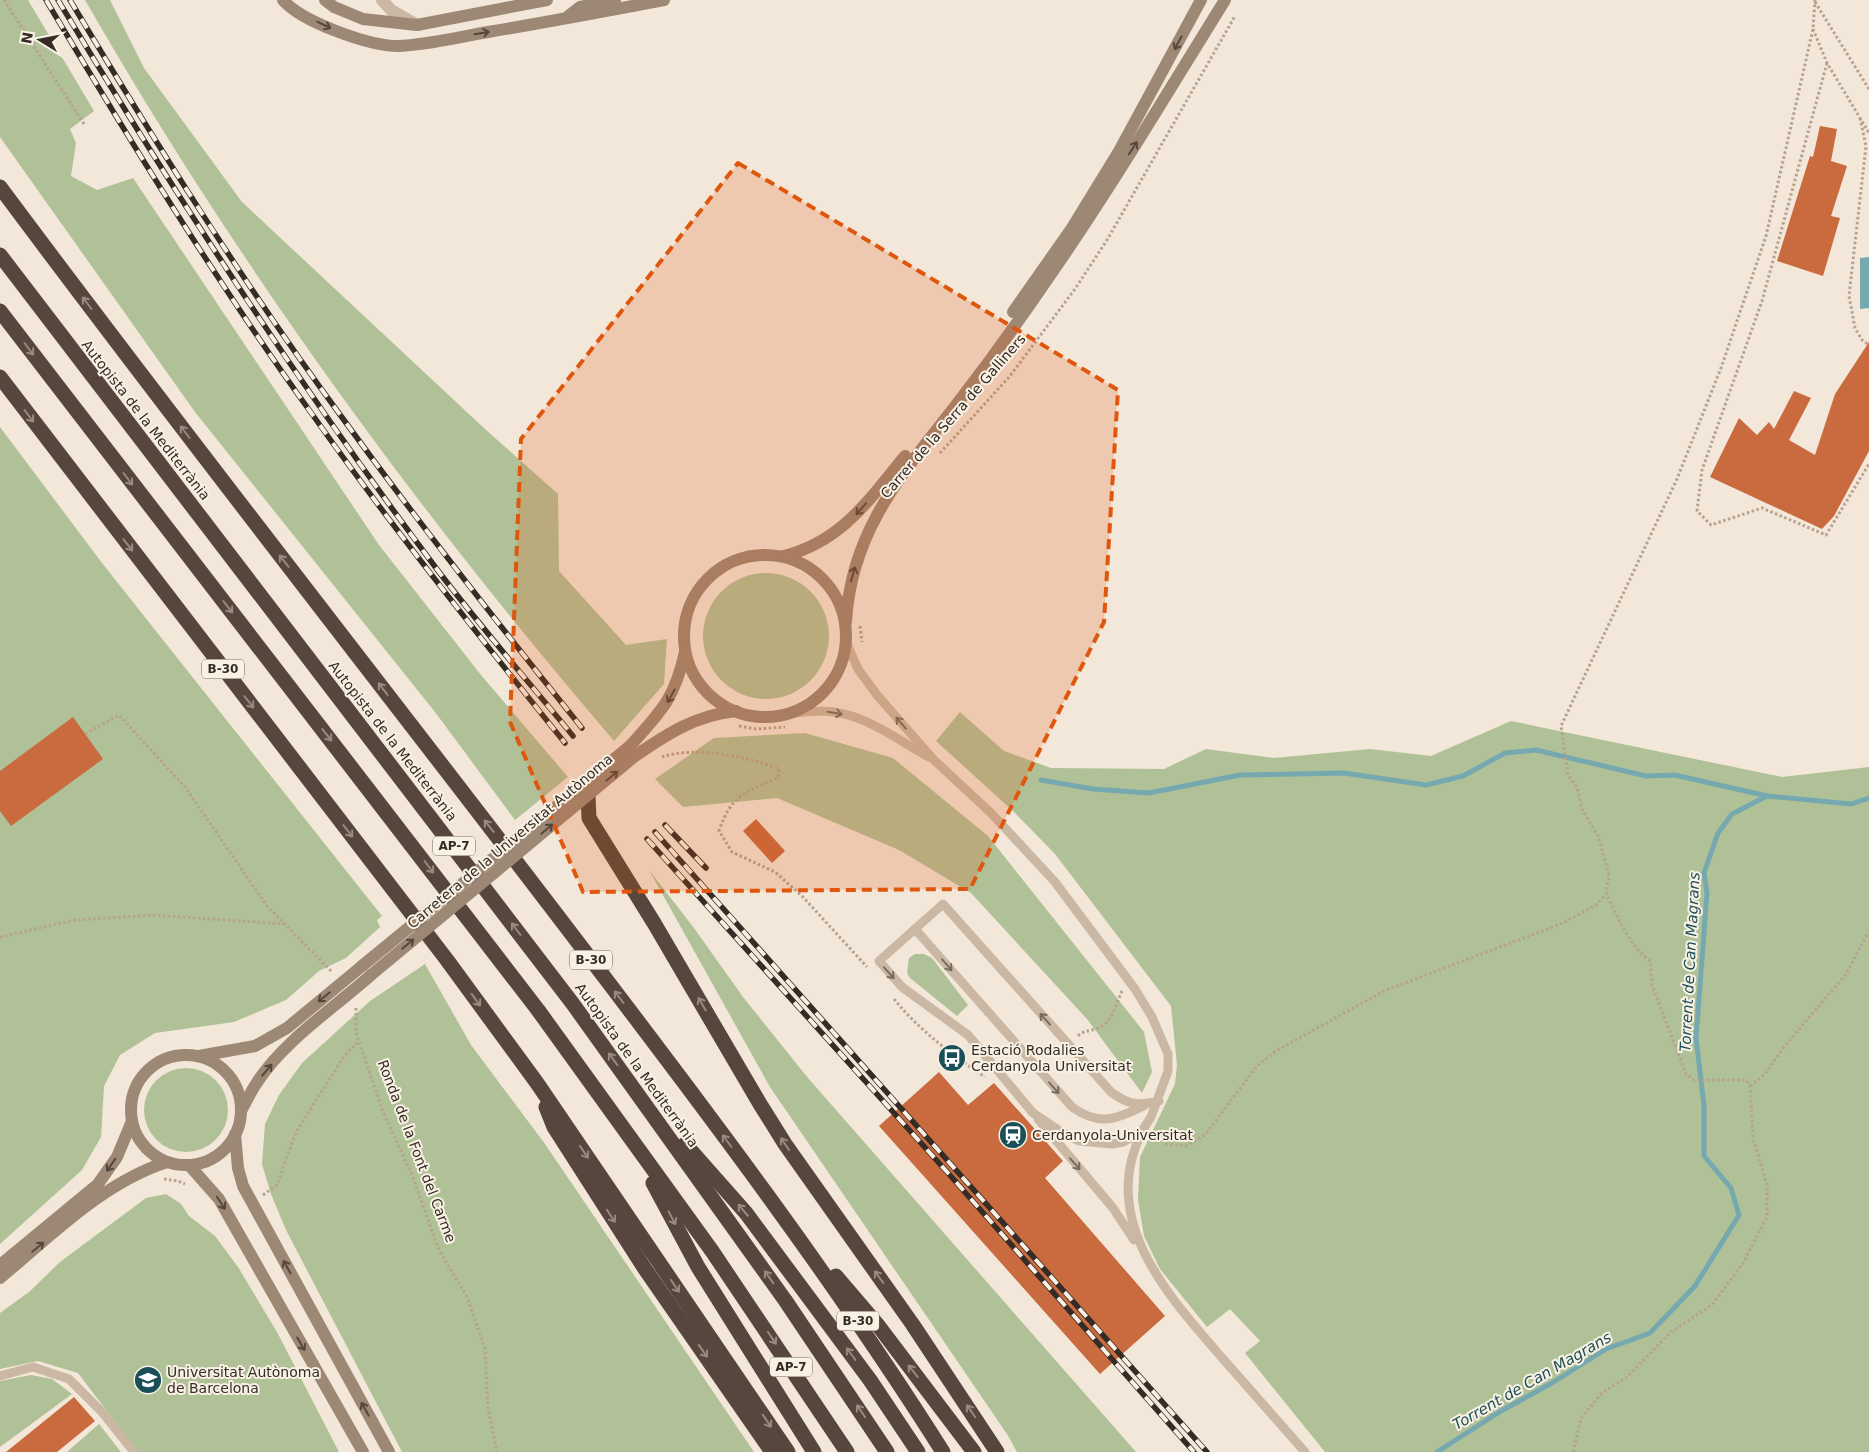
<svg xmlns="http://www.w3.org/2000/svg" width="1869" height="1452" font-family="'DejaVu Sans',sans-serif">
  <rect width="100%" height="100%" fill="#f2e7d8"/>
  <g fill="#b0c198">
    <path d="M0,0H28L94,111L70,129L76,143L71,176L97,190L133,178L379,545L481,675L568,777L515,820L435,712L195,412L0,137Z"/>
    <path d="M85,0H110L144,68L242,202L486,430L558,494L559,571L626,645L667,639L664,684L614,741C416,510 236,263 85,0Z"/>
    <path d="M0,427L102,563L382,916L377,920L380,927L346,958L319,971L286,1000L234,1022L155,1033L120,1055L104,1086L101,1137L82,1170L0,1244Z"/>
    <circle cx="766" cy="636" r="63"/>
    <path d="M960,712L1004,751L1051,768L1164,769L1206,749L1274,758L1370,749L1431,756L1511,721L1782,777L1869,767V1452H1325L1245,1353L1260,1341L1230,1309L1207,1327L1160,1269L1144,1236L1138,1200L1140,1157L1175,1084L1177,1065L1171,1006L1055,854L1014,812L936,741Z"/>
    <path d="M805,733L893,758L988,836L1144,1032L1152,1072L1142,1093L1087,1019L971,893L899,850L777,798L683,807L655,779L714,738Z"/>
    <path d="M649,870L694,928L743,997L808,1078L1136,1452H1017L1007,1434L770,1087Z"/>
    <path d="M915,954H924L932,958L968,1005L957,1016L910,978L907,973L909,958Z"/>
    <path d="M425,964L471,1045L545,1144L754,1452H402L286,1230L271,1194L262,1164L265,1124L279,1095L302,1063L370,1001Z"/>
    <circle cx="186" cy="1110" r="42"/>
    <path d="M166,1194L181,1204L189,1216L215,1236L238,1267L277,1332L339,1452H138L78,1373L38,1361L0,1369V1313L29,1292L60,1262L146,1198Z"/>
    <path d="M31,1375L52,1379L72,1394L0,1447V1381Z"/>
    <path d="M99,1424L121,1452H67Z"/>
  </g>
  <path fill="#76a9af" d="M1869,257V308L1860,309V258Z"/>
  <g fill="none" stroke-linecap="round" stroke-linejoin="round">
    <g stroke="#76a9af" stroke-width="5">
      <path d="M1041,780L1093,789L1149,793L1240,775L1344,773L1426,785L1463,776L1505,753L1536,750L1646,776L1675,775L1767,796"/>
      <path d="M1437,1452L1501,1411L1552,1383L1606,1349L1650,1333L1695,1286L1739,1215L1731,1188L1704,1156V1106L1696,1038L1707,893L1704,873L1718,833L1732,814L1767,796L1851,804L1869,798"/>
    </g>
  </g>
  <g fill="#c96a3f">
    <path d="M1820,126L1837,129L1831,161L1847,166L1831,216L1840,218L1823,276L1777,261L1810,156L1813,157Z"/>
    <path d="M1869,342V451L1834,516L1822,529L1710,477L1739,418L1757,435L1769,422L1774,429L1794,391L1811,398L1789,440L1815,455L1835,394Z"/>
    <path d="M73,717L103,759L11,826L0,811V771Z"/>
    <path d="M756,819L785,851L772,863L743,831Z"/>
    <path d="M939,1072L968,1105L994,1083L1063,1161L1045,1178L1165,1316L1100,1374L879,1126Z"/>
    <path d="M74,1397L95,1421L57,1452H6Z"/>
  </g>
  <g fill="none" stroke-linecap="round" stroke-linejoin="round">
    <g stroke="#b6a28e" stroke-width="3" stroke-dasharray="2.5 2.5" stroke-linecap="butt">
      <path d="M4,0L84,124"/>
      <path d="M1815,2L1869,89"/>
      <path d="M1813,29L1827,63L1869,133"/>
      <path d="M1827,63L1762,301L1702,470L1697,511L1711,525L1762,508L1826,535L1869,464"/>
      <path d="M1860,118L1866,146L1849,296L1855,328L1862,340L1869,345"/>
      <path d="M940,453L1010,376L1075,289L1107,240L1235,16"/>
      <path d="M860,626L862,642"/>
      <path d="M739,726L756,729L785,727"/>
      <path d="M85,734L119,715L185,787L267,906L331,971"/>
      <path d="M662,757C694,746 748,756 779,769L778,778C745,792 731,795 719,831L732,852L775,872L802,896L867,967"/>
      <path d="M0,937L75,920L153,915L284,924"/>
      <path d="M894,999C920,1031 951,1054 985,1077"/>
      <path d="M356,1008V1033L384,1114L412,1175L439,1250L467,1297L485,1349L488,1408L497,1452"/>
      <path d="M1078,1036C1083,1031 1089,1031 1096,1029C1113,1023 1115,1006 1122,991"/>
      <path d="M1750,1086L1765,1074L1784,1047L1846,974L1868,933"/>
      <path d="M1153,1135L1167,1144L1186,1146L1205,1135L1257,1066L1276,1051L1384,991L1563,923L1596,905L1606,894L1609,875L1598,836L1582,809L1577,787L1568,775L1561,726L1677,479L1721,368L1766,236L1813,29L1815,0"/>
      <path d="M164,1179L178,1181L185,1184"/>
      <path d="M263,1195L277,1185L296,1132L345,1055L359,1041"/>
      <path d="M1573,1452L1581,1418L1602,1393L1627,1377L1671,1332L1712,1305L1743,1263L1767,1217V1185L1753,1138L1750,1086L1746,1080H1694L1686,1074L1652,985L1650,961C1629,945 1618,917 1606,894"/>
    </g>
    <g stroke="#cab8a4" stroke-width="9">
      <path d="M847,644L858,669L877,695L933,759L991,813L1055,882L1135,989L1152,1017L1168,1054V1071L1151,1117L1144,1128L1135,1136L1123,1142L1112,1144L1079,1141L1060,1131L1033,1113L968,1035L902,987L879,961L943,904L1111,1092C1129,1105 1137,1106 1159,1101"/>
      <path d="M787,714C798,713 810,711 822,711C861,711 896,739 929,757"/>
      <path d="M915,929L1072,1107C1099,1127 1118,1119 1145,1105"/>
      <path d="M1038,1119L1113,1208L1134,1240"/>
      <path d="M1142,1132C1097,1220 1170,1298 1224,1360C1251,1391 1278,1421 1305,1452"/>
      <path d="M0,1376L33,1367L69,1379L102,1412L134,1452"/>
    </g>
    <path stroke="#cab8a4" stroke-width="12" d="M382,0L391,10L417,25"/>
    <g stroke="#9d8775" stroke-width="12">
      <path d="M283,0C302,22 369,46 398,46C428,45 459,37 488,32C547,22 606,11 664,0"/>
      <path d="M325,0L334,7L363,19L417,25L547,0"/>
      <path d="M566,18L580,7L615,0"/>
      <path d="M1013,312L1072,228L1118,153L1201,0"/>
      <circle cx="765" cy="636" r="81"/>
      <path d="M784,556C842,541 869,500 905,456"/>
      <path d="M846,622C851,530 903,473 957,404C987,365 1016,325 1044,284C1108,193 1166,95 1225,0"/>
      <path d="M630,746C662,710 674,700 685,652"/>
      <path d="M635,756C667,734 696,715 736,711"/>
      <circle cx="186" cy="1110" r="55"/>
      <path d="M199,1056L255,1046L287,1028L362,966"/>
      <path d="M241,1111C246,1102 250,1093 256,1084C282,1042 334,1008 371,975"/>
      <path d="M235,1134L238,1168L243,1186L389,1452"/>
      <path d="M189,1165L219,1199L363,1452"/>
      <path d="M0,1265L98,1184L117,1157L132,1121"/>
      <path d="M0,1278C51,1236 102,1183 167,1162"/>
    </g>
    <g stroke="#56463d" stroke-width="15">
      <path d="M0,187C191,444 389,694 583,949C708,1113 833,1278 943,1452"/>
      <path d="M0,255L573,1004L785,1300L887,1452"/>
      <path d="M0,311L538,1010L712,1251L847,1452"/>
      <path d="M0,377L447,960L537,1083L788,1452"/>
      <path d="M588,795L589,818L654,923L760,1104L785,1144L913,1325L997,1452"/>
      <path d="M546,1107L554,1127L645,1269L772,1452"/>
      <path d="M685,1144L746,1213L870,1380L918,1452"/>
      <path d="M653,1183L698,1267L814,1452"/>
      <path d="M836,1276L877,1324L974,1452"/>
    </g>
    <defs>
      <g id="rail">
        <path d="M46,0C130,141 216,281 312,414C392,527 478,635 565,743"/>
        <path d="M58,0C175,195 299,385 436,568C479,625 527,680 573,736"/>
        <path d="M70,0C155,142 243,283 341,416C418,522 499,625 582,728"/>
        <path d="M665,825L706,868"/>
        <path d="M655,832L1207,1452"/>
        <path d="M647,839L948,1173L1194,1452"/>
      </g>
    </defs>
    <use href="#rail" stroke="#352c26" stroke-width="5.5"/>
    <use href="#rail" stroke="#f9f1e4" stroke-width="4" stroke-dasharray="11" stroke-linecap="butt"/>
    <g stroke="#9d8775" stroke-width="12">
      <path d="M362,966L630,746"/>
      <path d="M371,975L635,756"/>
    </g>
  </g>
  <defs><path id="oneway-shaft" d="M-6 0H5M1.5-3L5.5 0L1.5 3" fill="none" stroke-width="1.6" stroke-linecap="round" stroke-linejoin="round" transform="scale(1.25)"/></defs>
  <g stroke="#54473e">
    <use href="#oneway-shaft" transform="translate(324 25) rotate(26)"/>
    <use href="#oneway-shaft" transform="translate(482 33) rotate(-10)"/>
    <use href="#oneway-shaft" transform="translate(1178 43) rotate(118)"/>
    <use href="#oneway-shaft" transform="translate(1133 148) rotate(-57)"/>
    <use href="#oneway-shaft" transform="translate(861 509) rotate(131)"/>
    <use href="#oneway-shaft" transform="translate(853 574) rotate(-74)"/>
    <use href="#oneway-shaft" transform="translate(671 696) rotate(119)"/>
    <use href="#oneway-shaft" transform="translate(612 776) rotate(-39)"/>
    <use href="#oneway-shaft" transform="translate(547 829) rotate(-40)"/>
    <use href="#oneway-shaft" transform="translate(408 944) rotate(-40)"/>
    <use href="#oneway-shaft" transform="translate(324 997) rotate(141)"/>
    <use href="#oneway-shaft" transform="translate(267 1070) rotate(-50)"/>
    <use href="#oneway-shaft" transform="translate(111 1165) rotate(125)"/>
    <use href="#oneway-shaft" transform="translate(221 1203) rotate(57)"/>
    <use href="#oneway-shaft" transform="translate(38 1247) rotate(-39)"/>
    <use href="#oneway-shaft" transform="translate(287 1267) rotate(-119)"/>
    <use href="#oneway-shaft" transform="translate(301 1344) rotate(60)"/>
    <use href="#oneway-shaft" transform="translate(365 1409) rotate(-119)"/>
  </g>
  <g stroke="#978a80">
    <use href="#oneway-shaft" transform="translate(87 303) rotate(-127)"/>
    <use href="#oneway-shaft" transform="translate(29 349) rotate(53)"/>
    <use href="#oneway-shaft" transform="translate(29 416) rotate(53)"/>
    <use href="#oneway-shaft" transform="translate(185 432) rotate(-127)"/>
    <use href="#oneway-shaft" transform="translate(128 479) rotate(53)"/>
    <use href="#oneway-shaft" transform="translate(128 545) rotate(52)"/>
    <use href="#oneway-shaft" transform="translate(284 561) rotate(-128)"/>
    <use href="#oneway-shaft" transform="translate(228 607) rotate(52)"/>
    <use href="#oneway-shaft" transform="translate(383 689) rotate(-128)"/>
    <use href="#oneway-shaft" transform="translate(249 702) rotate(52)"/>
    <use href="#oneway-shaft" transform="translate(327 735) rotate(52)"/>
    <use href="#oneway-shaft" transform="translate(489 826) rotate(-128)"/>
    <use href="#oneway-shaft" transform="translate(348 831) rotate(52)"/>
    <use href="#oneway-shaft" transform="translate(429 867) rotate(53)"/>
    <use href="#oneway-shaft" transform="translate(516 929) rotate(-127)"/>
    <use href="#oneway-shaft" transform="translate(619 997) rotate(-127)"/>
    <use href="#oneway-shaft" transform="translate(476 1000) rotate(54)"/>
    <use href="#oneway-shaft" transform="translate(702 1004) rotate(-120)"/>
    <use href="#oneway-shaft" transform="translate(613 1059) rotate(-126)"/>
    <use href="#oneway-shaft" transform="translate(727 1141) rotate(-127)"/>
    <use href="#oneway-shaft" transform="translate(785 1144) rotate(-124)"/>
    <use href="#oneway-shaft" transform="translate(584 1152) rotate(56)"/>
    <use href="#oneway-shaft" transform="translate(743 1210) rotate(-130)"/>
    <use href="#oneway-shaft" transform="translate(611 1216) rotate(57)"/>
    <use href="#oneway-shaft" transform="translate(672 1218) rotate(62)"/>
    <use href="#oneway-shaft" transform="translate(769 1277) rotate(-125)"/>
    <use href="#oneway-shaft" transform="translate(879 1277) rotate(-126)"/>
    <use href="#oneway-shaft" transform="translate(675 1286) rotate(56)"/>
    <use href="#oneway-shaft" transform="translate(772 1338) rotate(56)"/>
    <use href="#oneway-shaft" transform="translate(703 1351) rotate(55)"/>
    <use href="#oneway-shaft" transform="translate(851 1354) rotate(-127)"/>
    <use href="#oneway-shaft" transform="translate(913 1371) rotate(-128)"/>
    <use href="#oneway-shaft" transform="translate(861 1411) rotate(-124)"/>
    <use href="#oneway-shaft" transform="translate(971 1411) rotate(-124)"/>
    <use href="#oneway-shaft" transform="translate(767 1421) rotate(56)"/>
  </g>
  <g stroke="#786b5f">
    <use href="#oneway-shaft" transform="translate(835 713) rotate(9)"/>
    <use href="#oneway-shaft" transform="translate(901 723) rotate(-131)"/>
    <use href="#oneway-shaft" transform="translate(947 965) rotate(49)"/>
    <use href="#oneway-shaft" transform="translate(889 973) rotate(48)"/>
    <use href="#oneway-shaft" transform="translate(1045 1019) rotate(-132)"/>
    <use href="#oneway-shaft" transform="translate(1054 1088) rotate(48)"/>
    <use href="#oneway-shaft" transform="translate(1075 1164) rotate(49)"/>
  </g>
  <path fill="#df570d" fill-opacity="0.2" stroke="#df570d" stroke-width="4" stroke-dasharray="10 6" stroke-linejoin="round" d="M738,163L1118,390L1104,622L970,889L583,892L510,722L521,439Z"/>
  <defs>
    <symbol id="bus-disc" viewBox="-11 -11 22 22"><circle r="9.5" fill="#1b4f57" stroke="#f9f1e4"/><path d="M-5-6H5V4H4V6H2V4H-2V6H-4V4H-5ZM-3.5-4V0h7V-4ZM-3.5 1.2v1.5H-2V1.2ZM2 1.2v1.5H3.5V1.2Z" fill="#fff"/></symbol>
    <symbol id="station-disc" viewBox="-11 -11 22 22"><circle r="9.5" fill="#1b4f57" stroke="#f9f1e4"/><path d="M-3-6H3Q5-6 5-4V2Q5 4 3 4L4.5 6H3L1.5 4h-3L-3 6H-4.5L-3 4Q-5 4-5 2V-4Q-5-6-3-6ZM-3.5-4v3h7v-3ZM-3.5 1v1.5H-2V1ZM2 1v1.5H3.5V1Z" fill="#fff"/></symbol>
    <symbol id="university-disc" viewBox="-11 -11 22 22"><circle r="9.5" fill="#1b4f57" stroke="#f9f1e4"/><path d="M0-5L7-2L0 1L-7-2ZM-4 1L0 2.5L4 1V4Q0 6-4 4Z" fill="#fff"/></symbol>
  </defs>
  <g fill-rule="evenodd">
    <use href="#bus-disc" x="936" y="1042" width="32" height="32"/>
    <use href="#station-disc" x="997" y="1119" width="32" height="32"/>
    <use href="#university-disc" x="132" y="1364" width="32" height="32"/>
  </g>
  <g text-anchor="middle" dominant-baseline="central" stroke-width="4" stroke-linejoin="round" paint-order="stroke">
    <g fill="#f9f1e4" stroke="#70675f" stroke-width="1">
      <rect x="202" y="659.5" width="42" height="19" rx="4"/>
      <rect x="433" y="836.5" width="42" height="19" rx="4"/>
      <rect x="570" y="950.5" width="42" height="19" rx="4"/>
      <rect x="837" y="1311.5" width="42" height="19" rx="4"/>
      <rect x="770" y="1357.5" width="42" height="19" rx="4"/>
    </g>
    <g font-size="12" font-weight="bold" fill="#352c26">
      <text x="223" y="669">B-30</text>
      <text x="454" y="846">AP-7</text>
      <text x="591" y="960">B-30</text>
      <text x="858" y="1321">B-30</text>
      <text x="791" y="1367">AP-7</text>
    </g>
    <g font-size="14" fill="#352c26" stroke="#f9f1e4">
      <text transform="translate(953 416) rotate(-49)">Carrer de la Serra de Galliners</text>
      <text transform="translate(146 420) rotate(52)">Autopista de la Mediterrània</text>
      <text transform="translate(393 741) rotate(52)">Autopista de la Mediterrània</text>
      <text transform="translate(510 841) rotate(-40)">Carretera de la Universitat Autònoma</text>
      <text transform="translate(637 1065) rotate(54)">Autopista de la Mediterrània</text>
      <text transform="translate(417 1151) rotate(69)">Ronda de la Font del Carme</text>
    </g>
    <g font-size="14" fill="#352c26" stroke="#f9f1e4" text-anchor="start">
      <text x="971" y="1050">Estació Rodalies<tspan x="971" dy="16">Cerdanyola Universitat</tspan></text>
      <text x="1032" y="1135">Cerdanyola-Universitat</text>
      <text x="167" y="1372">Universitat Autònoma<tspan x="167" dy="16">de Barcelona</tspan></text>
    </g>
    <g font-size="15" font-style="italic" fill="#1b4f57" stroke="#f9f1e4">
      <text transform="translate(1690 962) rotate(-87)">Torrent de Can Magrans</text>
      <text transform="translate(1532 1381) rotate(-30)">Torrent de Can Magrans</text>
    </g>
  </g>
  <g transform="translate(40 40) rotate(280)" stroke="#f9f1e4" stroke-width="4" paint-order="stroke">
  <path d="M0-4L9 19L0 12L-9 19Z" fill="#352c26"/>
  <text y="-8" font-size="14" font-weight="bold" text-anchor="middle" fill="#352c26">N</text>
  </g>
</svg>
